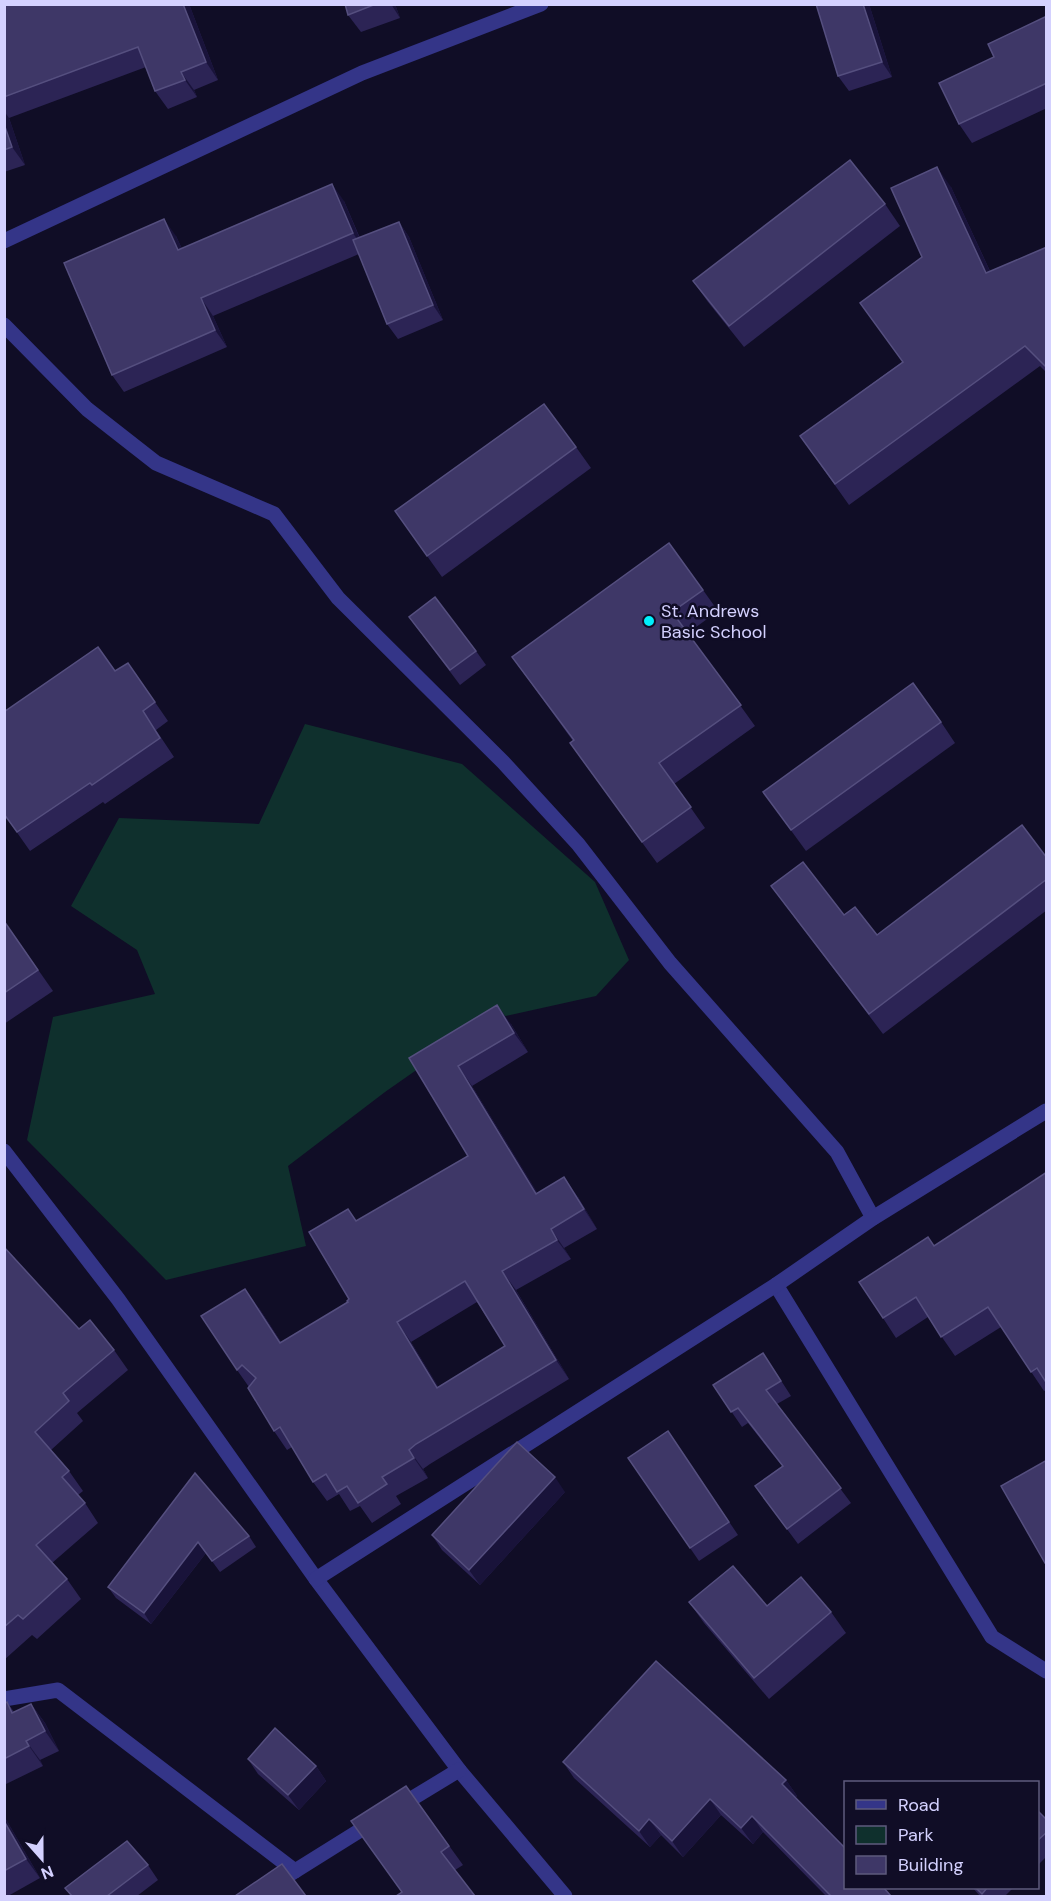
<svg xmlns="http://www.w3.org/2000/svg" width="1051" height="1901" font-family="'DM Sans',sans-serif">
  <rect width="100%" height="100%" fill="#100d26"/>
  <path fill="#0f302d" d="M305,724L462,764L595,882L629,960L596,996L488,1020L385,1092L288,1166L306,1246L166,1280L27,1140L53,1017L155,994L137,950L71,906L119,818L259,824Z"/>
  <g fill="none" stroke-linecap="round" stroke-linejoin="round">
    <g stroke="#343588" stroke-width="15">
      <path d="M4,241L362,73L541,4"/>
      <path d="M4,325L87,409L156,463L274,514L338,598L503,762L578,844L670,963L837,1152L873,1218"/>
      <path d="M4,1151L118,1299L316,1579L459,1770L565,1896"/>
      <path d="M776,1285L992,1637L1046,1671"/>
      <path d="M316,1579L776,1285L873,1218L1046,1111"/>
      <path d="M4,1699L58,1690L295,1871"/>
      <path d="M398,1807L459,1770"/>
      <path d="M255,1896L375,1821"/>
    </g>
  </g>
  <g fill="#2c2455" fill-rule="evenodd">
    <path d="M4,4H189L218,80L194,90L197,97L168,109L155,91L146,67L9,118L25,165L4,172Z"/>
    <path d="M345,4H395L400,18L361,32L348,15Z"/>
    <path d="M816,4H869L892,77L849,91L838,76Z"/>
    <path d="M1047,16V108L972,143L959,124L994,57Z"/>
    <path d="M951,187L990,271L1047,247V373L1040,366L849,505L800,436L902,362L922,257Z"/>
    <path d="M344,201L360,238L399,222L409,237L443,320L398,339L387,324L359,254L213,316L227,347L124,392L112,375L176,236L182,249Z"/>
    <path d="M885,204L900,226L744,347L708,302L693,281Z"/>
    <path d="M576,447L591,468L442,577L395,511Z"/>
    <path d="M703,590L718,611L688,633L755,726L674,784L705,828L657,863L585,764L570,743L573,741L512,657Z"/>
    <path d="M409,617L476,651L486,665L460,685Z"/>
    <path d="M128,663L168,721L156,730L174,757L105,804L103,802L30,851L4,814Z"/>
    <path d="M941,722L955,743L806,851L763,792Z"/>
    <path d="M1047,858V910L883,1034L786,906L771,886L844,915L877,935Z"/>
    <path d="M4,921L53,991L4,1024Z"/>
    <path d="M511,1024L528,1052L472,1086L537,1193L578,1197L597,1229L564,1248L571,1259L516,1290L569,1379L430,1464L423,1469L428,1478L396,1496L401,1504L372,1523L360,1506L350,1511L339,1494L327,1501L313,1482L292,1447L287,1450L274,1431L249,1387L237,1370L259,1308L281,1342L348,1302L349,1299L348,1209L356,1221L468,1156L409,1058ZM477,1302L505,1346L438,1387L411,1342Z"/>
    <path d="M1047,1172V1390L1044,1391L1001,1327L955,1356L928,1317L896,1338L883,1318L934,1246Z"/>
    <path d="M4,1247L79,1329L114,1350L128,1370L77,1413L83,1421L51,1450L69,1471L83,1491L78,1495L85,1503L98,1523L52,1563L67,1579L81,1599L37,1639L32,1635L4,1660Z"/>
    <path d="M773,1368L791,1396L777,1404L851,1503L798,1544L755,1486L782,1466L748,1423L742,1427L713,1385Z"/>
    <path d="M668,1431L738,1535L699,1561L628,1458Z"/>
    <path d="M565,1492L480,1585L442,1550L432,1535Z"/>
    <path d="M249,1536L256,1547L220,1572L206,1553L151,1624L116,1598L108,1587Z"/>
    <path d="M689,1602L767,1606L831,1612L846,1633L769,1699L704,1623Z"/>
    <path d="M7,1702L14,1712L31,1704L45,1723L59,1751L40,1760L43,1766L4,1785V1704Z"/>
    <path d="M248,1759L316,1766L326,1781L299,1810L258,1774Z"/>
    <path d="M563,1762L786,1780L797,1796L795,1798L891,1896H826L763,1832L753,1844L721,1815L683,1857L661,1835L650,1847L574,1778Z"/>
    <path d="M406,1786L463,1865L455,1870L402,1892Z"/>
    <path d="M1038,1811L1047,1820V1856L1038,1865Z"/>
    <path d="M4,1816L40,1878L8,1896H4Z"/>
    <path d="M148,1865L158,1880L137,1896H71L65,1888Z"/>
    <path d="M972,1887H1014L1005,1896H980Z"/>
  </g>
  <g fill="#19133a">
    <path d="M183,4H189L218,80L206,62Z"/>
    <path d="M391,4H395L400,18Z"/>
    <path d="M863,4H869L892,77L882,62Z"/>
    <path d="M181,72L194,90L197,97L185,80Z"/>
    <path d="M4,111L9,118L25,165L12,147L4,124Z"/>
    <path d="M937,167L951,187L1000,293L986,273Z"/>
    <path d="M332,184L344,201L365,251L353,233Z"/>
    <path d="M164,219L176,236L191,268L178,250Z"/>
    <path d="M399,222L409,237L443,320L433,305Z"/>
    <path d="M201,298L213,316L227,347L215,330Z"/>
    <path d="M497,1005L511,1024L528,1052L514,1033Z"/>
    <path d="M458,1066L472,1086L550,1213L536,1194Z"/>
    <path d="M564,1177L578,1197L597,1229L584,1209Z"/>
    <path d="M551,1229L564,1248L571,1259L557,1240Z"/>
    <path d="M502,1271L516,1290L569,1379L556,1360Z"/>
    <path d="M245,1289L259,1308L294,1362L280,1343Z"/>
    <path d="M397,1322L411,1342L451,1407L437,1388Z"/>
    <path d="M409,1450L423,1469L428,1478L414,1458Z"/>
    <path d="M555,1477L565,1492L480,1585L469,1570Z"/>
    <path d="M198,1542L206,1553L151,1624L144,1613Z"/>
    <path d="M31,1704L45,1723L59,1751L45,1731Z"/>
    <path d="M26,1741L40,1760L43,1766L29,1746Z"/>
    <path d="M316,1766L326,1781L299,1810L288,1795Z"/>
    <path d="M786,1780L797,1796L793,1800L782,1784Z"/>
    <path d="M710,1799L721,1815L683,1857L672,1841Z"/>
    <path d="M4,1816L40,1878L26,1859L4,1821Z"/>
    <path d="M752,1816L763,1832L753,1844L741,1828Z"/>
    <path d="M649,1819L661,1835L650,1847L639,1831Z"/>
  </g>
  <g fill="#3e3767" stroke="#554f7f" stroke-width="1.5" fill-rule="evenodd">
    <path d="M4,4H183L206,62L181,72L185,80L155,91L138,47L4,97Z"/>
    <path d="M345,4H376L348,15Z"/>
    <path d="M816,4H863L882,62L838,76Z"/>
    <path d="M1047,16V83L959,124L939,83L994,57L988,44Z"/>
    <path d="M4,124L12,147L4,150Z"/>
    <path d="M850,160L885,204L729,326L693,281Z"/>
    <path d="M937,167L986,273L1047,247V368L1025,346L835,484L800,436L903,362L860,303L922,257L891,188Z"/>
    <path d="M332,184L353,233L201,298L215,330L112,375L64,263L164,219L178,250Z"/>
    <path d="M399,222L433,305L387,324L353,240Z"/>
    <path d="M544,404L576,447L427,556L395,511Z"/>
    <path d="M669,543L703,590L672,612L741,705L659,763L691,807L642,842L570,743L574,740L512,657Z"/>
    <path d="M435,597L476,651L450,670L409,617Z"/>
    <path d="M98,647L115,671L128,663L155,702L143,711L160,738L92,785L90,783L17,832L4,814V712Z"/>
    <path d="M913,683L941,722L791,830L763,792Z"/>
    <path d="M1022,825L1047,858V879L869,1014L771,886L803,862L844,915L855,907L877,935Z"/>
    <path d="M4,921L38,970L4,993Z"/>
    <path d="M497,1005L514,1033L458,1066L536,1194L564,1177L584,1209L551,1229L557,1240L502,1271L556,1360L416,1444L409,1450L414,1458L382,1477L387,1484L358,1503L347,1486L337,1492L326,1474L313,1482L280,1427L274,1431L248,1388L256,1378L242,1365L237,1370L201,1316L245,1289L280,1343L348,1302L347,1301L349,1299L309,1232L348,1209L356,1221L468,1156L409,1058ZM465,1281L505,1346L437,1388L397,1322Z"/>
    <path d="M1047,1172V1384L1037,1368L1031,1372L988,1307L941,1337L916,1297L883,1318L859,1282L928,1237L934,1246Z"/>
    <path d="M4,1247L79,1329L90,1320L114,1350L63,1393L69,1401L35,1432L69,1471L62,1477L85,1503L36,1545L67,1579L23,1619L18,1615L4,1627Z"/>
    <path d="M763,1353L781,1381L766,1390L841,1488L787,1529L755,1486L783,1466L738,1408L731,1412L713,1385Z"/>
    <path d="M668,1431L729,1522L690,1548L628,1458Z"/>
    <path d="M517,1442L555,1477L469,1570L432,1535Z"/>
    <path d="M1047,1460V1562L1045,1563L1001,1486Z"/>
    <path d="M195,1473L249,1536L212,1561L198,1542L144,1613L108,1587Z"/>
    <path d="M733,1566L767,1606L801,1577L831,1612L754,1678L689,1602Z"/>
    <path d="M656,1661L786,1780L782,1784L846,1849V1887H883L891,1896H831L752,1816L741,1828L710,1799L672,1841L649,1819L639,1831L563,1762Z"/>
    <path d="M7,1702L12,1713L31,1704L45,1731L26,1741L29,1746L4,1759V1704Z"/>
    <path d="M275,1728L316,1766L288,1795L248,1759Z"/>
    <path d="M406,1786L449,1846L441,1852L475,1896H396L402,1892L351,1821Z"/>
    <path d="M1038,1811L1047,1820V1832L1038,1840Z"/>
    <path d="M4,1821L26,1859L4,1871Z"/>
    <path d="M127,1841L148,1865L107,1896H72L65,1888Z"/>
    <path d="M282,1864L306,1896H235Z"/>
    <path d="M975,1887H988L982,1894Z"/>
  </g>
  <circle fill="#00f0fc" stroke="#100d26" stroke-width="2" cx="649" cy="621" r="6"/>
  <g text-anchor="middle" dominant-baseline="central" stroke-width="5" stroke-linejoin="round" paint-order="stroke">
    <g font-size="18" fill="#d4d1ff" stroke="#100d26" text-anchor="start">
      <text x="661" y="611">St. Andrews<tspan x="661" dy="21">Basic School</tspan></text>
    </g>
  </g>
  <rect width="1051" height="1901" fill="none" stroke="#d4d1ff" stroke-width="12"/>
  <rect x="844" y="1781" width="195" height="108" fill="#100d26" stroke="#5e5b7d" stroke-width="1.5"/>
  <rect x="856" y="1800" width="30" height="9" fill="#343588" stroke="#5e5b7d" stroke-width="1.5"/>
  <text x="898" y="1811" font-size="18" fill="#d4d1ff">Road</text>
  <rect x="856" y="1826" width="30" height="18" fill="#0f302d" stroke="#5e5b7d" stroke-width="1.5"/>
  <text x="898" y="1841" font-size="18" fill="#d4d1ff">Park</text>
  <rect x="856" y="1856" width="30" height="18" fill="#3e3767" stroke="#5e5b7d" stroke-width="1.5"/>
  <text x="898" y="1871" font-size="18" fill="#d4d1ff">Building</text>
  <g transform="translate(42 1859) rotate(159)" stroke="#100d26" stroke-width="4.5" paint-order="stroke">
  <path d="M0-4.5L10 22L0 15L-10 22Z" fill="#d4d1ff"/>
  <text y="-9" font-size="16" font-weight="bold" text-anchor="middle" fill="#d4d1ff">N</text>
  </g>
</svg>
